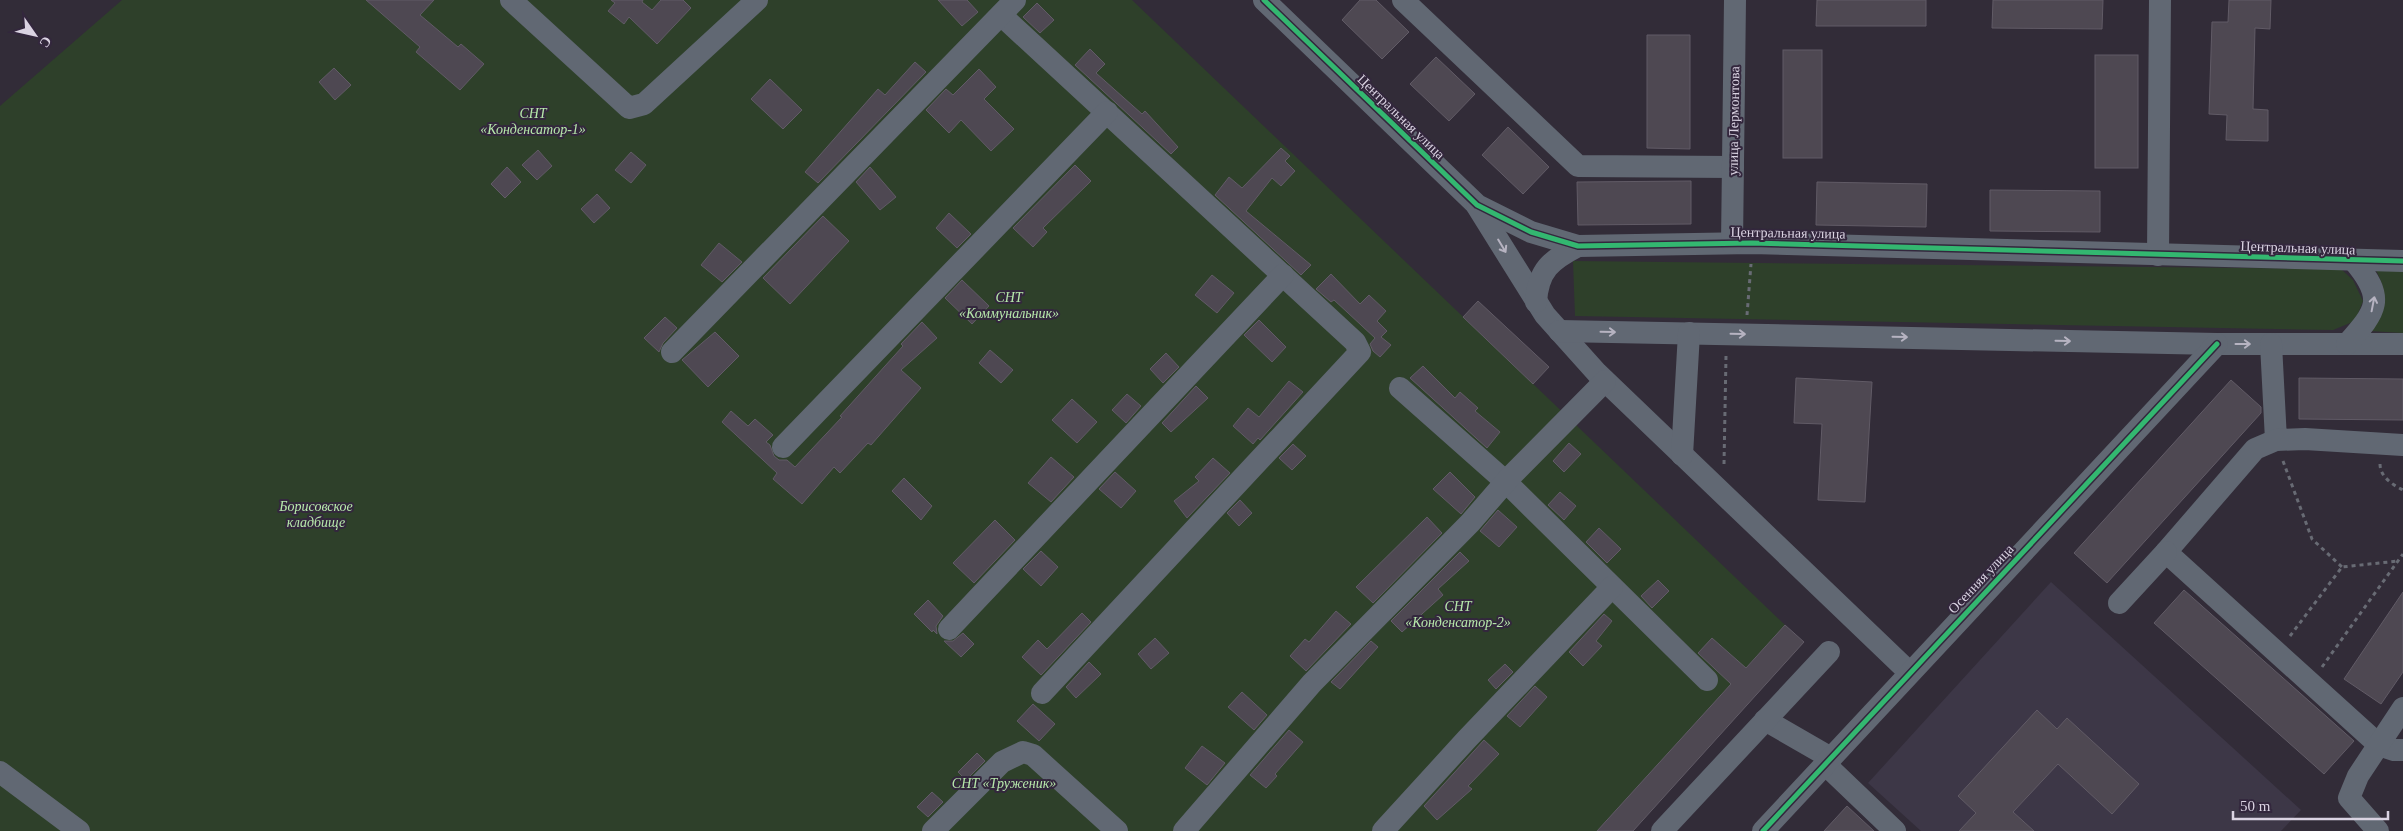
<svg xmlns="http://www.w3.org/2000/svg" width="2403" height="831" font-family="'Times New Roman',serif">
  <rect width="100%" height="100%" fill="#322c38"/>
  <path fill="#3d3747" d="M2051,582L2301,810L2281,831H1921L1868,783Z"/>
  <g fill="#2e402a">
    <path d="M122,0H1132L1785,625L1597,831H0V106Z"/>
    <path d="M1573,261L2341,269L2353,280L2363,301L2355,321L2333,330L1575,316Z"/>
    <path d="M2376,270H2403V333L2371,331C2386,310 2388,293 2376,270Z"/>
  </g>
  <g fill="#4e4852" stroke="#615b66">
    <path d="M366,0H434L420,15L458,47L461,44L484,64L460,90L416,52L420,47Z"/>
    <path d="M611,0H643L642,2L652,10L661,0H683L691,8L657,44L629,17L624,24L608,11L615,3Z"/>
    <path d="M938,0H967L978,12L962,26Z"/>
    <path d="M1360,0H1376L1409,32L1382,59L1342,20Z"/>
    <path d="M1817,0H1926V26H1816Z"/>
    <path d="M1993,0H2103L2102,29L1992,28Z"/>
    <path d="M2229,0H2271L2270,29L2255,28L2253,109L2268,110V141L2226,140L2227,115L2209,114L2212,22H2228Z"/>
    <path d="M1037,3L1054,20L1040,33L1023,17Z"/>
    <path d="M1647,35H1690V149L1647,148Z"/>
    <path d="M1090,49L1105,64L1096,73L1142,114L1145,111L1178,147L1171,154L1075,65Z"/>
    <rect x="1783" y="50" width="39" height="108"/>
    <rect x="2095" y="55" width="43" height="113"/>
    <path d="M1436,57L1475,94L1449,121L1410,84Z"/>
    <path d="M915,62L926,72L818,183L805,172L878,89L885,95Z"/>
    <path d="M334,68L351,85L335,100L319,82Z"/>
    <path d="M979,69L996,87L984,99L1014,129L991,151L961,120L949,133L926,110L946,89L953,95Z"/>
    <path d="M770,79L802,110L783,129L751,99Z"/>
    <path d="M1508,127L1549,167L1523,194L1482,155Z"/>
    <path d="M1281,148L1290,156L1285,161L1295,171L1281,186L1272,178L1246,211L1311,265L1301,275L1215,195L1229,177L1242,188Z"/>
    <path d="M538,150L552,166L537,180L522,165Z"/>
    <path d="M631,152L646,165L631,183L615,170Z"/>
    <path d="M1075,165L1091,181L1043,228L1047,232L1033,247L1013,228Z"/>
    <path d="M507,167L521,182L505,198L491,184Z"/>
    <path d="M870,167L896,197L880,210L856,182Z"/>
    <path d="M1691,181V224L1578,225L1577,182Z"/>
    <path d="M1817,182L1927,184L1926,227L1816,225Z"/>
    <path d="M1990,190L2100,191V232L1990,231Z"/>
    <path d="M597,194L610,208L594,223L581,209Z"/>
    <path d="M949,213L971,234L957,248L936,228Z"/>
    <path d="M823,216L849,241L790,304L763,278Z"/>
    <path d="M719,243L742,262L722,282L701,265Z"/>
    <path d="M1331,274L1360,304L1369,295L1386,311L1377,321L1387,331L1381,337L1391,345L1380,357L1373,351L1370,344L1375,338L1334,300L1331,302L1316,289Z"/>
    <path d="M1212,275L1234,293L1217,313L1195,295Z"/>
    <path d="M962,280L989,306L972,324L945,298Z"/>
    <path d="M1478,301L1549,367L1533,384L1463,317Z"/>
    <path d="M665,317L677,328L663,343L659,352L644,338Z"/>
    <path d="M1259,320L1286,347L1272,362L1244,335Z"/>
    <path d="M922,322L937,338L901,370L921,388L871,445L868,443L840,473L834,467L802,504L773,479L777,473L722,422L731,411L748,426L755,419L773,435L766,442L770,445L774,456L779,460H787L795,467L842,417L840,416L903,346L901,344Z"/>
    <path d="M715,332L739,356L708,387L682,360Z"/>
    <path d="M990,350L1013,370L1001,383L979,363Z"/>
    <path d="M1166,353L1179,367L1163,383L1150,369Z"/>
    <path d="M1423,366L1455,398L1460,392L1478,408L1475,411L1500,432L1487,448L1410,378Z"/>
    <path d="M1796,378L1872,382L1865,502L1818,500L1822,424L1794,423Z"/>
    <path d="M2299,378L2403,379V420L2299,419Z"/>
    <path d="M2231,380L2261,407V413L2107,583L2074,553Z"/>
    <path d="M1289,381L1303,392L1260,440L1258,438L1253,444L1233,426L1248,408L1259,417Z"/>
    <path d="M1196,386L1208,398L1171,432L1162,423Z"/>
    <path d="M1127,394L1141,406L1126,423L1112,410Z"/>
    <path d="M1072,399L1097,422L1077,443L1052,420Z"/>
    <path d="M1569,443L1581,454L1564,472L1553,461Z"/>
    <path d="M1293,444L1306,456L1292,470L1279,458Z"/>
    <path d="M1051,457L1074,477L1051,502L1028,483Z"/>
    <path d="M1213,458L1230,473L1187,518L1174,501L1199,481L1195,477Z"/>
    <path d="M1115,472L1136,491L1121,508L1099,489Z"/>
    <path d="M1450,472L1475,497L1461,514L1433,489Z"/>
    <path d="M904,478L932,506L921,520L892,491Z"/>
    <path d="M1560,492L1576,506L1564,520L1548,505Z"/>
    <path d="M1240,500L1252,513L1239,526L1227,513Z"/>
    <path d="M1498,510L1517,527L1499,547L1480,531Z"/>
    <path d="M1427,517L1442,533L1373,603L1356,587Z"/>
    <path d="M995,520L1015,540L974,583L953,563Z"/>
    <path d="M1599,528L1621,549L1607,563L1586,542Z"/>
    <path d="M1041,551L1058,567L1041,586L1023,569Z"/>
    <path d="M1460,552L1469,561L1438,589L1443,595L1402,632L1391,621Z"/>
    <path d="M1658,580L1669,591L1652,608L1641,596Z"/>
    <path d="M2184,590L2354,741L2324,774L2154,623Z"/>
    <path d="M2403,592V672L2381,704L2344,679Z"/>
    <path d="M928,600L943,616L936,626L937,634L933,630L932,632L914,614Z"/>
    <path d="M1336,611L1351,624L1306,671L1290,656L1305,639L1309,642Z"/>
    <path d="M1082,613L1091,622L1041,675L1022,657L1038,640L1047,649Z"/>
    <path d="M1604,614L1612,621L1596,641L1602,646L1583,666L1569,652Z"/>
    <path d="M1785,625L1804,642L1633,831H1597L1731,684L1698,653L1712,638L1746,668Z"/>
    <path d="M963,633L974,644L961,657L944,641H953Z"/>
    <path d="M1155,638L1169,653L1151,669L1138,654Z"/>
    <path d="M1371,641L1378,647L1340,689L1331,682Z"/>
    <path d="M1089,662L1101,674L1076,698L1066,687Z"/>
    <path d="M1505,664L1513,672L1496,689L1488,680Z"/>
    <path d="M1535,686L1547,697L1520,727L1507,716Z"/>
    <path d="M1242,692L1267,715L1254,730L1228,707Z"/>
    <path d="M1033,704L1055,724L1039,741L1017,721Z"/>
    <path d="M2037,710L2057,729L2067,718L2139,784L2112,814L2058,764L2013,812L2034,831H1959L1976,813L1958,796Z"/>
    <path d="M1289,730L1303,742L1275,774L1277,776L1266,788L1250,775Z"/>
    <path d="M1484,740L1499,754L1468,786L1472,789L1437,820L1424,806Z"/>
    <path d="M1202,746L1225,763L1207,785L1185,768Z"/>
    <path d="M977,753L985,761L966,780L958,772Z"/>
    <path d="M932,792L943,802L928,817L917,807Z"/>
    <path d="M1847,806L1874,831H1824Z"/>
  </g>
  <g fill="none" stroke-linecap="round" stroke-linejoin="round">
    <g stroke="#686b74" stroke-width="3" stroke-dasharray="4 4" stroke-linecap="butt">
      <path d="M1747,315L1751,264"/>
      <path d="M2283,461L2312,539L2342,567"/>
      <path d="M1724,464L1726,356"/>
      <path d="M2380,464C2380,477 2393,485 2403,490"/>
      <path d="M2290,636L2342,567L2398,561"/>
      <path d="M2322,667L2403,554"/>
    </g>
    <g stroke="#616873" stroke-width="22">
      <path d="M511,0L629,108L644,104L757,0"/>
      <path d="M1264,0L1477,205L1531,232L1578,246L1752,243L2403,261"/>
      <path d="M1403,0L1578,166L1733,167"/>
      <path d="M1001,15L1355,342L1360,352L1042,693"/>
      <path d="M1477,206L1545,315L1597,373L1909,672"/>
      <path d="M1732,243L1735,0"/>
      <path d="M2158,255L2160,0"/>
      <path d="M1536,302C1538,270 1551,260 1578,246"/>
      <path d="M1559,331L2217,344H2403"/>
      <path d="M2271,344L2276,440"/>
      <path d="M2347,344C2377,310 2386,299 2354,261"/>
      <path d="M672,352L1015,0"/>
      <path d="M1400,388L1506,482L1707,680"/>
      <path d="M2403,445L2305,439L2276,440L2255,449L2166,552L2379,745L2394,750H2403"/>
      <path d="M783,447L1107,112"/>
      <path d="M1682,455L1689,333"/>
      <path d="M2119,603L2166,552"/>
      <path d="M949,629L1283,275"/>
      <path d="M1765,720L1831,758"/>
      <path d="M1825,764L1895,831"/>
      <path d="M0,772L79,831"/>
      <path d="M933,831L1002,762L1023,752L1033,755L1117,831"/>
      <path d="M1184,831L1312,683L1470,523L1509,478L1605,381"/>
      <path d="M1383,831L1467,739L1612,587"/>
      <path d="M1662,831L1829,652"/>
      <path d="M1763,831L2217,344"/>
      <path d="M2378,831L2349,798L2358,776L2403,708"/>
    </g>
    <defs>
      <g id="cycleway">
        <path d="M1264,0L1477,205L1531,232L1578,246L1752,243L2403,261"/>
        <path d="M1763,831L2217,344"/>
      </g>
    </defs>
    <use href="#cycleway" stroke="#33273d" stroke-width="8"/>
    <use href="#cycleway" stroke="#33b770" stroke-width="5"/>
  </g>
  <defs><path id="oneway-shaft" d="M-6 0H5M1.5-3L5.5 0L1.5 3" fill="none" stroke-width="1.6" stroke-linecap="round" stroke-linejoin="round" transform="scale(1.25)"/></defs>
  <g stroke="#b6b3c1">
    <use href="#oneway-shaft" transform="translate(1502 246) rotate(59)"/>
    <use href="#oneway-shaft" transform="translate(2373 304) rotate(-79)"/>
    <use href="#oneway-shaft" transform="translate(1608 332) rotate(1)"/>
    <use href="#oneway-shaft" transform="translate(1738 334) rotate(1)"/>
    <use href="#oneway-shaft" transform="translate(1900 337) rotate(1)"/>
    <use href="#oneway-shaft" transform="translate(2063 341) rotate(1)"/>
    <use href="#oneway-shaft" transform="translate(2243 344)"/>
  </g>
  <g text-anchor="middle" dominant-baseline="central" stroke-width="4" stroke-linejoin="round" paint-order="stroke">
    <g font-size="14" font-style="italic" fill="#b7e9ab" stroke="#33273d">
      <text x="533" y="113">СНТ<tspan x="533" dy="16">«Конденсатор-1»</tspan></text>
      <text x="1009" y="297">СНТ<tspan x="1009" dy="16">«Коммунальник»</tspan></text>
      <text x="316" y="506">Борисовское<tspan x="316" dy="16">кладбище</tspan></text>
      <text x="1458" y="606">СНТ<tspan x="1458" dy="16">«Конденсатор-2»</tspan></text>
      <text x="1004" y="783">СНТ «Труженик»</text>
    </g>
    <g font-size="14" fill="#dad3e2" stroke="#33273d">
      <text transform="translate(1401 117) rotate(44)">Центральная улица</text>
      <text transform="translate(1734 121) rotate(-89)">улица Лермонтова</text>
      <text transform="translate(1788 233) rotate(1)">Центральная улица</text>
      <text transform="translate(2298 248) rotate(2)">Центральная улица</text>
      <text transform="translate(1981 579) rotate(-47)">Осенняя улица</text>
    </g>
  </g>
  <g transform="translate(35 35) rotate(124)" stroke="#33273d" stroke-width="4" paint-order="stroke">
  <path d="M0-4L9 19L0 12L-9 19Z" fill="#dad3e2"/>
  <text y="-8" font-size="14" font-weight="bold" text-anchor="middle" fill="#dad3e2">С</text>
  </g>
  <path d="M2233 811v8h155v-8" fill="none" stroke="#dad3e2" stroke-width="2.5"/>
  <text x="2240" y="811" font-size="15" fill="#dad3e2" stroke="#33273d" stroke-width="4" paint-order="stroke">50 m</text>
</svg>
